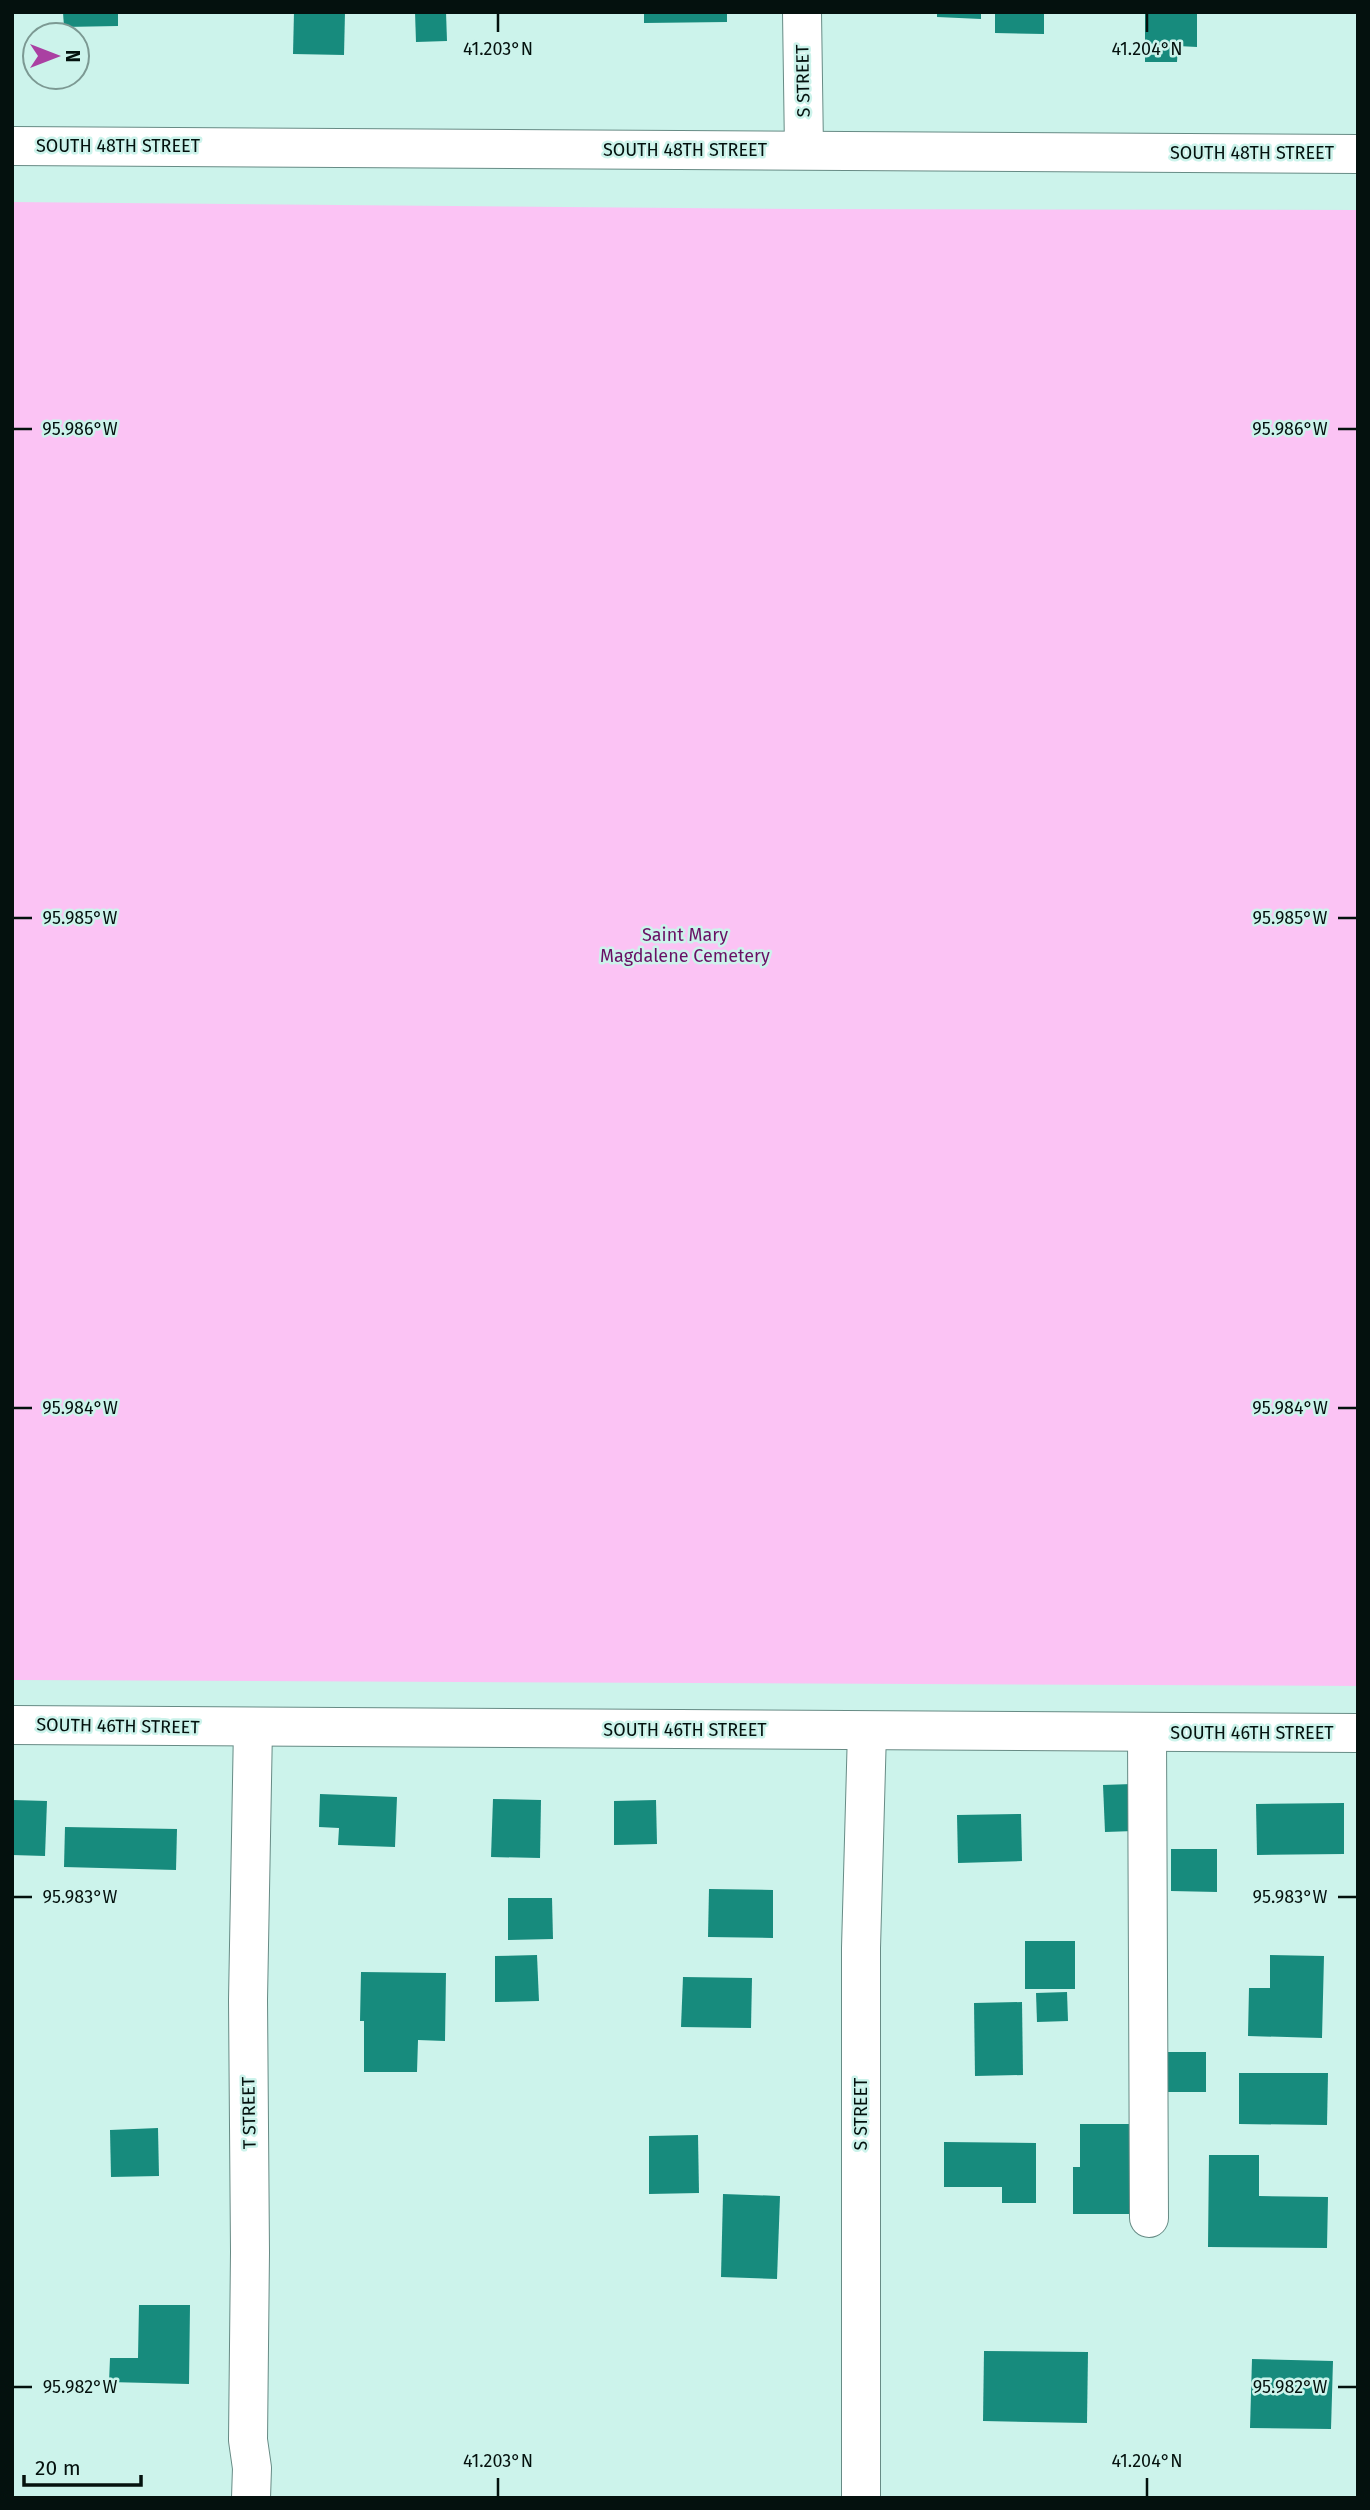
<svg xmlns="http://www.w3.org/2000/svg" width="1370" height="2510" font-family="'Fira Sans',sans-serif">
  <rect width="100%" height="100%" fill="#ccf3eb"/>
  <path fill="#fbc3f4" d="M12,202L804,209L1358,210V1686L12,1680Z"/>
  <g fill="#178b7d">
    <path d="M63,12H118V26L64,27Z"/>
    <path d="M294,12H345L344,55L293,54Z"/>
    <path d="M415,12H446L447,41L416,42Z"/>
    <path d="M644,12H727V22L644,23Z"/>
    <path d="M937,12H981V19L937,17Z"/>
    <path d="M995,12H1044V34L995,33Z"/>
    <path d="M1145,12H1197V47L1178,46L1177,62H1145Z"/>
    <path d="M1132,1784L1134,1831L1105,1832L1103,1785Z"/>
    <path d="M320,1794L397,1797L395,1847L338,1845L339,1828L319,1827Z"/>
    <path d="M493,1799L541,1800L540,1858L491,1857Z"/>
    <path d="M12,1800L47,1801L45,1856L12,1855Z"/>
    <path d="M656,1800L657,1844L614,1845V1801Z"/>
    <path d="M1344,1803V1854L1257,1855L1256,1804Z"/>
    <path d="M1021,1814L1022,1861L958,1863L957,1815Z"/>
    <path d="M65,1827L177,1829L176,1870L64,1867Z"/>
    <path d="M1171,1849H1217V1892L1171,1891Z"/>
    <path d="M709,1889L773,1890V1938L708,1937Z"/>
    <path d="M508,1898H552L553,1939L508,1940Z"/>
    <rect x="1025" y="1941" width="50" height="48"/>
    <path d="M537,1955L539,2001L495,2002V1956Z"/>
    <path d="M1270,1955L1324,1956L1322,2038L1248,2036L1249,1988H1270Z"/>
    <path d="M361,1972L446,1973L445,2041L418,2040L417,2072H364V2021H360Z"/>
    <path d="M683,1977L752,1978L751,2028L681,2027Z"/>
    <path d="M1067,1992L1068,2021L1037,2022L1036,1993Z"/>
    <path d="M1022,2002L1023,2075L975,2076L974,2003Z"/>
    <rect x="1167" y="2052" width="39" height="40"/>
    <path d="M1239,2073H1328L1327,2125L1239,2124Z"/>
    <path d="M1080,2124H1135V2214H1073V2167H1080Z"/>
    <path d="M158,2128L159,2176L111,2177L110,2130Z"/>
    <path d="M698,2135L699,2193L649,2194V2136Z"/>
    <path d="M944,2142L1036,2143V2203H1002V2187H944Z"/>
    <path d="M1209,2155H1259V2196L1328,2197L1327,2248L1208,2247Z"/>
    <path d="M723,2194L780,2196L777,2279L721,2277Z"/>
    <path d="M139,2305H190L189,2384L109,2382L110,2358H138Z"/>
    <path d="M984,2351L1088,2352L1087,2423L983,2421Z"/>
    <path d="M1252,2359L1333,2361L1331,2429L1250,2428Z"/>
  </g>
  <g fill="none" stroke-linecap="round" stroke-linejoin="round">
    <defs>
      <g id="minor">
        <path d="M802,12L804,150"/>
        <path d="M12,1725L1358,1733"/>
        <path d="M1147,1732L1149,2218"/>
        <path d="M251,2498L252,2468L248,2440L250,2252L248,2000L253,1727"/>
        <path d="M861,2498V1948L867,1731"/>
      </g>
      <path id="major" d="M12,146L1358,154"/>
    </defs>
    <use href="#minor" stroke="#678b85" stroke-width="40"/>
    <use href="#major" stroke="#678b85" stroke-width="40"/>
    <use href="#minor" stroke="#fff" stroke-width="38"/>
    <use href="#major" stroke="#fff" stroke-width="38"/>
  </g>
  <path fill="none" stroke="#04110e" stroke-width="2.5" d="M498,14V32M1147,14V32M14,429H32M1338,429H1356M14,918H32M1338,918H1356M14,1408H32M1338,1408H1356M14,1897H32M1338,1897H1356M14,2387H32M1338,2387H1356M498,2478V2496M1147,2478V2496"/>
  <g text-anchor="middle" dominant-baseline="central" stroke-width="5" stroke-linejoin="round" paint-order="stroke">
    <g font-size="18" fill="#04110e" stroke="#ccf3eb">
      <text transform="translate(803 81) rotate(-91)">S STREET</text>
      <text x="118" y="146">SOUTH 48TH STREET</text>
      <text x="685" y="150">SOUTH 48TH STREET</text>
      <text x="1252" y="153">SOUTH 48TH STREET</text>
      <text transform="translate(118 1726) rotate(1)">SOUTH 46TH STREET</text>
      <text x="685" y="1730">SOUTH 46TH STREET</text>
      <text x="1252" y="1733">SOUTH 46TH STREET</text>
      <text transform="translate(249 2113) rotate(-91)">T STREET</text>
      <text transform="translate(861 2114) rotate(-90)">S STREET</text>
    </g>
    <g font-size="18" fill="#691064" stroke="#ccf3eb">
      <text x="685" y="935">Saint Mary<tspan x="685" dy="21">Magdalene Cemetery</tspan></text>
    </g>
  </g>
  <g font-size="18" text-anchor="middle" fill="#04110e" stroke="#ccf3eb" stroke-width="5" stroke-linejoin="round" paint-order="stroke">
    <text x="498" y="55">41.203°N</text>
    <text x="1147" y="55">41.204°N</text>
    <text x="1290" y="435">95.986°W</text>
    <text x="80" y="435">95.986°W</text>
    <text x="1290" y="924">95.985°W</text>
    <text x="80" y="924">95.985°W</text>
    <text x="1290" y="1414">95.984°W</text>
    <text x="80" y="1414">95.984°W</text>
    <text x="1290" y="1903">95.983°W</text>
    <text x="80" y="1903">95.983°W</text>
    <text x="80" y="2393">95.982°W</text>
    <text x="1290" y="2393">95.982°W</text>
    <text x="498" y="2467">41.203°N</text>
    <text x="1147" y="2467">41.204°N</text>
  </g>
  <rect width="1370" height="2510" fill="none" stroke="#04110e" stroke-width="28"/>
  <g transform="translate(56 56) rotate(90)"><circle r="33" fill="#ccf3eb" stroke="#7c9993" stroke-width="2"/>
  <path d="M0-5L12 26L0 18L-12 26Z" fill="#aa40a2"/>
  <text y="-10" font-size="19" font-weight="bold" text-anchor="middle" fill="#04110e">N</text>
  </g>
  <path d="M24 2475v10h117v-10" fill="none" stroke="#04110e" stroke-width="3.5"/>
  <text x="35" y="2475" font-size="21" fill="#04110e" stroke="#ccf3eb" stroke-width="5" paint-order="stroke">20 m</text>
</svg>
